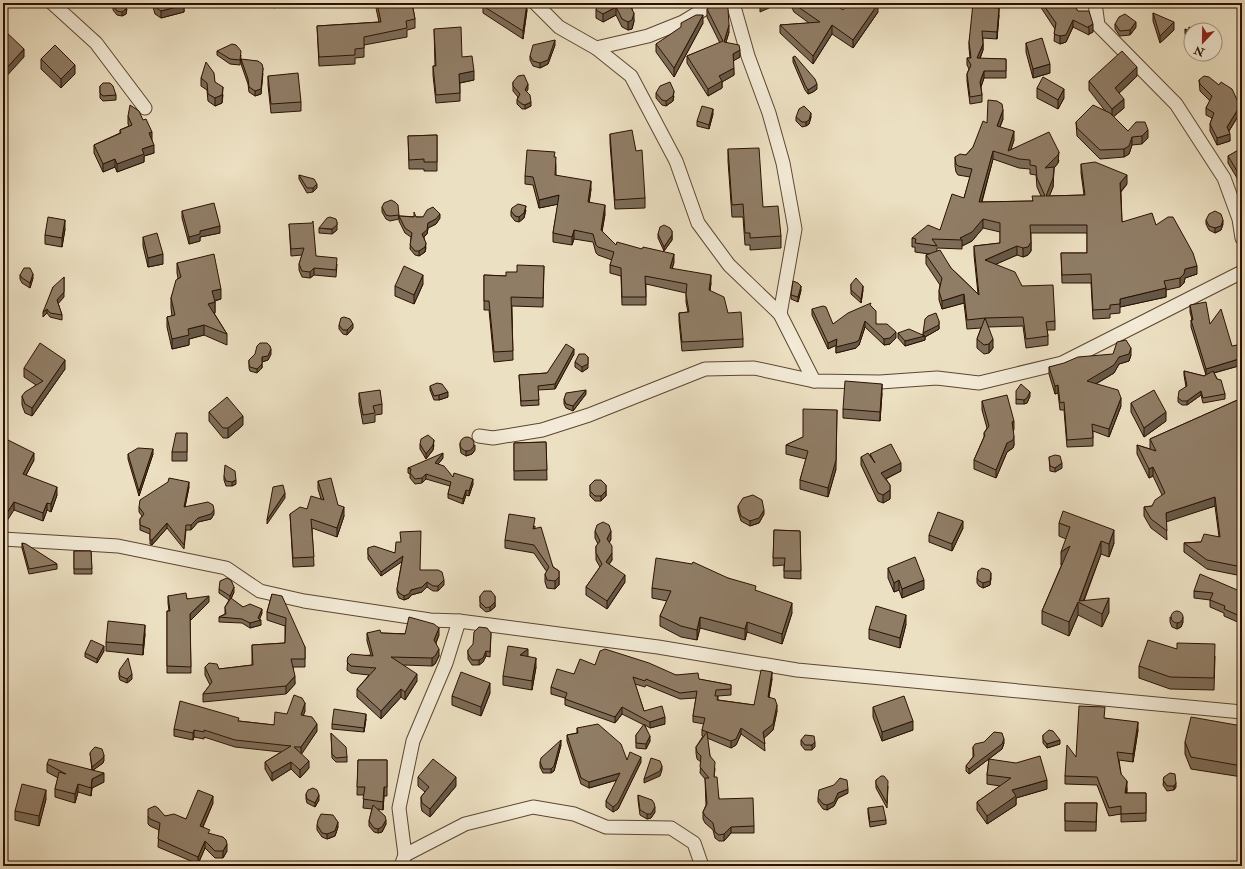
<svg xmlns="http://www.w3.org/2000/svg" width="1245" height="869" font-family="'IM FELL Double Pica',serif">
  <rect width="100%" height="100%" fill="#ece0c2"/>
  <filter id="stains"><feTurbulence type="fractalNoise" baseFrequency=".005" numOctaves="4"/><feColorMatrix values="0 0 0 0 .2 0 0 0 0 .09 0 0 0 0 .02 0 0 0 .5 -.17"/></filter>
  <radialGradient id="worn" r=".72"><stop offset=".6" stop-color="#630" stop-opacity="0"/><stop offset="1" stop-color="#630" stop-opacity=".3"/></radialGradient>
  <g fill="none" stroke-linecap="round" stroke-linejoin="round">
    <defs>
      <g id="minor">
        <path d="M52,3L96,43L145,108"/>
        <path d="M535,3L559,27L596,48L631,76L676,161L698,223L729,265L780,314L814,381"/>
        <path d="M733,3L748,56L769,113L783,163L795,229L780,314"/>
        <path d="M1095,3L1098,25L1176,104L1224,178L1239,219L1242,238"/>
        <path d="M596,48L648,36L683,22L714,3"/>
        <path d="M479,436L493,438L542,430L589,415L705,369L754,368L814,381L880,382L937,378L979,383L1062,363L1242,272"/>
        <path d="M3,539L118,546L226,568L260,591L304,601L430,620L459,621L658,647L797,670L1242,712"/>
        <path d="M405,855L399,808L413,741L446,663L459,621"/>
        <path d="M401,866L405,855L465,824L533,807L574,814L606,827L671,828L694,843L702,866"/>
      </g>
    </defs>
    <use href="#minor" stroke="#5d4532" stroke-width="15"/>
    <use href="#minor" stroke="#f3ebd7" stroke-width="13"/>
  </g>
  <g fill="#7c6c58" stroke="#2d1102" fill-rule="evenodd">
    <path d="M152,3H184V12L161,18L155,14Z"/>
    <path d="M260,3H276L275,8Z"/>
    <path d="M376,3H412L415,19V28L407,30V37L364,45V57L355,58V64L319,66L317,26L379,22L376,8Z"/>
    <path d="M598,3L632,8L634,21L632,29L628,30L622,27L616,15L603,22L596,18V10Z"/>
    <path d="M791,3H834L843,10L878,12L853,48L832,34L813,64L780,33V25L809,23L794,12L791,6Z"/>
    <path d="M1038,3H1072L1093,32L1089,34V35L1073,27L1066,42L1060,44L1054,41L1055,29Z"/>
    <path d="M1157,3H1175L1157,5Z"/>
    <path d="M113,5L127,9L126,14L122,16L117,15L113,10Z"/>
    <path d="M483,6H500L527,10L523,39L483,13Z"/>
    <path d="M979,6L999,15L997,39L983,38V50L980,59H1006V78H984L981,87L982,95V102L970,104L967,81V74L969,69L967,65V58H970L969,48V42Z"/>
    <path d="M707,9L729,32L726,42L740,57L733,61L734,75L722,82V88L708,96L687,63V56L720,43L707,17Z"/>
    <path d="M1153,13L1174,30L1160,43L1153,21Z"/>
    <path d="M703,23L674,77L656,52V44Z"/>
    <path d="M1115,24L1136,27L1130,35L1120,36L1115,29Z"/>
    <path d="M1189,27L1191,30V47L1185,34V29L1189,31Z"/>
    <path d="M434,29L462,57L474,80L460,83V101L436,103L433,75V66H435Z"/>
    <path d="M1026,43L1050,73L1033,78L1026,52Z"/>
    <path d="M555,45L548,64L540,68L533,66L530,60V56Z"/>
    <path d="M217,51L241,55L240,65L230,64L217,55Z"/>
    <path d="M793,57L817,89L813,92L808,94L805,90L793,62Z"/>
    <path d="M41,59L75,74L61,88L41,69Z"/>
    <path d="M241,59L263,73L261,94L255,96L249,92L248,84L241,64Z"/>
    <path d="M268,76L301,102V111L271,113L268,85Z"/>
    <path d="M1137,76L1119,93L1124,108L1113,117L1128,131L1148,138L1142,144L1132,145L1129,154L1124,157L1100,159L1077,136L1076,122L1106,112L1089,90V81Z"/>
    <path d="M201,78L215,82L223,95L222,103L215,106L208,101L207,90L201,86Z"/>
    <path d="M1199,80L1240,113L1229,131L1230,141L1217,145L1210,131V124L1212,118L1206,115V108L1210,101L1200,91Z"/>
    <path d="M513,82L528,89L526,92L531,106L525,109H522L517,104V100L518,97L513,91Z"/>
    <path d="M100,86L116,95V100L103,101L100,98Z"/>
    <path d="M1037,88L1064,98L1058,109L1037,98Z"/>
    <path d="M656,93L674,96L673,101L666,106L662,105L656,98Z"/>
    <path d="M713,114L709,129L697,126V121Z"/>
    <path d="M128,116L152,140L154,153L144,156V162L117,172L115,167L103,172L94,153V145L120,133V130L129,126L128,124Z"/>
    <path d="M796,117H811L809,124L806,126L802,127L796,121Z"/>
    <path d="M1003,119L1000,127L1014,140L1011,149L1059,160L1058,163L1054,168L1053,187L1049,196L1084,195L1081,173V164L1127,184L1121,192L1122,222L1156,225L1197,274L1185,278L1184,283L1180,287L1166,290V297L1120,307V313L1110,314V318L1093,319L1091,283H1062L1061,253H1087V233H1031V251L1028,255L1023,257L1017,255L996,264L1022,286L1055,321V330H1047L1048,336V345L1026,348L1023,326L988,327L993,348L989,353L984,354L977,348V339L981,328L967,329L964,303L942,309L939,300V291L940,285L926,264V255L929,254L915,252V247H912V238L940,230L964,198L970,177L958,175L956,172L955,166V157L966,155L973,147L987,123ZM993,159L1019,168L1030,169V174L1036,175L1037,187L1041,196L1032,201L982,202ZM983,228L1000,232V243L974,246V255L978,294L951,268L937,251V248L962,249V246L972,241Z"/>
    <path d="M610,134L645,198V208L615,209L610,143Z"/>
    <path d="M437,135V171H424V169H409L408,136Z"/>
    <path d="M728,149L763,207L781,236V248L750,250V245H745L743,217H732L728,161Z"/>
    <path d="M1242,149V190H1238L1237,178L1228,163V156Z"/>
    <path d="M555,157L556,166V175L591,189L589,203L605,214L602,231L616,245L674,262L672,269L711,283L710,291L728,313L743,339V347L682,351L679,321V313L688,312L686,302V293L646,284V305H622L621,276L610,273V265L612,260L598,255L596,253L593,242L574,239L572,245L553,242V233L558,204L539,208L533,185L525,184V176Z"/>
    <path d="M299,175L317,188L313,192L307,193L299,179Z"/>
    <path d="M382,207L399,215V219L390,221L386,219L382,212Z"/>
    <path d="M526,210L524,218L519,222L515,221L511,216V211Z"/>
    <path d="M182,211L220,233L200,237V241L189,244L182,218Z"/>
    <path d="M399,216L440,218L436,224L428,228L427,234L424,237L426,248L425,252L419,256L415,255L410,249L411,237L405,233L399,221Z"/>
    <path d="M1206,220L1223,224L1221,230L1215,233L1209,230L1206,224Z"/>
    <path d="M289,224L316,256L337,264L336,277L314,275L310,278L302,277L299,270V264L302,255L291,256Z"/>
    <path d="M319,228L337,230L332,234L319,233Z"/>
    <path d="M65,229L62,247L45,244V235Z"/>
    <path d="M672,231V240L664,251L658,238V234Z"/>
    <path d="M143,237L163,264L148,267L143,246Z"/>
    <path d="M177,263L221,299L215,301V313H214L227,334V345L204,335L189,339V345L172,349L167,327V317L172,316L171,308V298L178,278L177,273Z"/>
    <path d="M544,266L543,307L512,306L513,360L494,362L489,310H484V275L506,276L517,272Z"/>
    <path d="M20,275L33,278L30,288L22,283L20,279Z"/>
    <path d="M423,284L414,304L395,296V286Z"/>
    <path d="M851,284L863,290L861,303L851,294Z"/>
    <path d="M53,287L64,297L58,303L62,315V320L50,317L47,313L43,317Z"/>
    <path d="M801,290L798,302L791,299V295Z"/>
    <path d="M1190,305L1210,324L1232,346L1242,365L1214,373L1225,394V399L1203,403L1201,395L1187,405H1182L1178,402V398L1186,387L1184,375V371L1204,376L1206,375L1191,327V320H1192L1190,312Z"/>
    <path d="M871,306L876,324L896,338L890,344L884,345L865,327L859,345L856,348L836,353V345L828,349L812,315V309L833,324Z"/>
    <path d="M339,325L353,328L347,335L343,334L339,329Z"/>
    <path d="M939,326V329L925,337V340L905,346L898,338V333L923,335Z"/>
    <path d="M255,354H271L268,360L262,362V368L257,373L250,371L249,368V360Z"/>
    <path d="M574,354L555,389L538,390L539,405L521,406L519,375L547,373Z"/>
    <path d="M1131,355L1129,361L1119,364L1114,373L1096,384L1121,406L1109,437L1093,431V446L1067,447L1064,410H1060L1058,393L1055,394L1049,374V367Z"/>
    <path d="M575,362L588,368L582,372L575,367Z"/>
    <path d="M24,368L65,369L32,416L25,413L22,405V396L36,385L24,377Z"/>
    <path d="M430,386L448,397L439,400H434L430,390Z"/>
    <path d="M359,393L382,404V414L375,415V422L363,424L359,402Z"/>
    <path d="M882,393L880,421L843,418V409Z"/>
    <path d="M586,394L573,411L566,408L564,404V399Z"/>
    <path d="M1030,396L1027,403L1024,404H1016V399Z"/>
    <path d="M1242,398V576L1207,569L1184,552V543L1201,542L1219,537L1215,506L1166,521L1167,540L1151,528L1144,516V507L1152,506L1162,495L1153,476L1149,478L1137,454V445L1150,449V439Z"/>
    <path d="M982,401L1014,430H1013L1014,445L1013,448L1007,452L996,478L974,469V460L984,437V433L987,428L982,410Z"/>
    <path d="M1131,403L1166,421L1144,437L1131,412Z"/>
    <path d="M209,412L243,425L228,438H223L209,421Z"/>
    <path d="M187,433V461H172V452Z"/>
    <path d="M803,437L836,469L828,497L800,489V480L806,459L786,454V445Z"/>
    <path d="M546,442L547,480H514V443Z"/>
    <path d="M460,443L475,450L472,454L466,456L461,453L460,447Z"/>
    <path d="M420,444L434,445L433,450L426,459L420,449Z"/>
    <path d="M3,450L34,460L26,475L57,495L51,512L47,510L43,521L14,510Z"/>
    <path d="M128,454H153L139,496L128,459Z"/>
    <path d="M870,454L901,471L886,479L890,485V499L883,503L878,501L861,465V457L870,456Z"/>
    <path d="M1049,457L1062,468L1055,472L1050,471Z"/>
    <path d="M443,458L438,464L453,477L473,484L469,496L466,495L463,504L448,498V494L450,486L426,479L422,483L415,484L410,478V474L408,473V468Z"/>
    <path d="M224,476L236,484L232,486H226L224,480Z"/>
    <path d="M318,481L338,505L344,516L337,537L312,528L314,566L293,567L290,514L307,509L321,499L318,489Z"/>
    <path d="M590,485H606V496L601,501H595L590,496Z"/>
    <path d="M189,487L185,507L214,514L211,519L198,522L191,530H186L184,549L167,528L152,545L150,544V534L140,530V519L142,516L139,512V507Z"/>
    <path d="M738,506L764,514L759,523L750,526L741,521L738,511Z"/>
    <path d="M1059,523L1114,543L1109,557L1101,554L1084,601L1109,612L1102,627L1078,615L1069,636L1042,624V611L1062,564L1061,565L1066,539L1059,536Z"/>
    <path d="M535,526V529L553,567L559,571V585L555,589L547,588L545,582V574L547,572L534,553L505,548V540Z"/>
    <path d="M963,528L952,551L929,542V535Z"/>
    <path d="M774,530L800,531L801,579L784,578V565L773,566Z"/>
    <path d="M595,531L611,539L609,543L612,560L609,564L625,582L607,609L586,595V587L600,567L596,560V546L598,544L595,538Z"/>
    <path d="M22,543L57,564V569L29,574L22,548Z"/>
    <path d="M368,548L395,553L420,570L444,585L438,591H433L427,587L422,592L411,595L409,598L404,600L399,598L397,593V589L402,561L381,576L368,559Z"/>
    <path d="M74,551H91L92,574H74Z"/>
    <path d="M888,568L924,589L902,598L899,590L894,592L888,578Z"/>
    <path d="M728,578L756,591L792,613L782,644L747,632L745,640L700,628L697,640L681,637L660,626V616L667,601L652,598V588Z"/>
    <path d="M977,578H991L990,585L983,588L979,586L977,583Z"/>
    <path d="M219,589L234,592L231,599L243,607L262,613L259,619L261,625L250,628L242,623L219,622V617L225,614V607L229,600L219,593Z"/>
    <path d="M1194,591L1242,592V624L1224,616V613L1210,607V600L1194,598Z"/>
    <path d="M272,594L305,647V667H293L295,684L286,694L203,702V694L210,685L205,675V667L219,669L252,665V645L285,643V626L267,620V612Z"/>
    <path d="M168,596L209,602L190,621L191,673H167V611H169L168,603Z"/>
    <path d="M480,596H495V607L490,611L486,612L480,607Z"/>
    <path d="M1170,617L1183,622L1181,627L1177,629L1172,627L1170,622Z"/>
    <path d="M906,624L900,648L869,639V629Z"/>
    <path d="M367,633H381L439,635L436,643L439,656L435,664L432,666L404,665L417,681L405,700L401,697L381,719L357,697V689L369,675L351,673L347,670L348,657L371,655L367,641Z"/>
    <path d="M491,633L490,657L486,656L483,662L479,665H472L468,659V650Z"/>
    <path d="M145,634L143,655L106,651V642Z"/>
    <path d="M104,651L97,663L85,657V653Z"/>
    <path d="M1215,656L1214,690L1170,689L1139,678V666Z"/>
    <path d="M528,657L536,667L532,690L503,685V676Z"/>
    <path d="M595,665L676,675L731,685V695L718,696V700L754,705L772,679L769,697L777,711L773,730L764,738L765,751L741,734L736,745L731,748L707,738L710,756L715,769L714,777L719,799L754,826V833H731L724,841H719L715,838L713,830L705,823L703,819V812L706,805L705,779L700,773L701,762L697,759L696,753V747L703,736H702V730L704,724L693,722V716L696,698L680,699L646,685L645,687L635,684L644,711L665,724L650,728L645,725L650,741L646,749L636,748V735L644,725L622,714L615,723L565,705V698L551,694V687L574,674Z"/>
    <path d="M119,672L132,679L127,683L120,680L119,677Z"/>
    <path d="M490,693L481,716L452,705V696Z"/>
    <path d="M873,707L913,730L882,741L873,717Z"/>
    <path d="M305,711L303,715L317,731L301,754L309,768L300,778L291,769L272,781L265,769V762L281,752L235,747L204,737V739L194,737L193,740L174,736V729L239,721L274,725L287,714Z"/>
    <path d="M1105,718L1138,730L1133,762L1119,760L1121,774L1127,789V793H1146V821L1121,822V814L1109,816L1097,785L1065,784V776L1076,757Z"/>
    <path d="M366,719L364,732L332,729V724Z"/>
    <path d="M1242,726V777L1191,769L1185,754V742Z"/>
    <path d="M577,728L627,760L641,762L618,809L613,812L606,807V801L617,780L589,788L581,784L567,741V735L577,733Z"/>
    <path d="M331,733L347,757V762H336L332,758Z"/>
    <path d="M1043,735L1060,744L1047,748L1043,743Z"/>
    <path d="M801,740L815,747L812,750H805L801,745Z"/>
    <path d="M1004,743L1002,749L969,774L966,771V766L973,757V747Z"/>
    <path d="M561,745L554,771L551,773H543L540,767V762Z"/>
    <path d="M90,753L104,760L103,763L93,770L104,782L92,788L91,796L78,792L75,803L55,797V789L58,778L47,772V764L92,770Z"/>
    <path d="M989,759L1047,789L1016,798V805L987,824L977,810V802L1000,786L987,784V775Z"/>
    <path d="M358,760H387V796H384L383,810L378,809L386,824L382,832L378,833L374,832L369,826V821L372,809L363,808L364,795H357Z"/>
    <path d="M418,777L456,786L430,817L422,811L421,806V797L425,792L418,786Z"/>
    <path d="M1164,777L1176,787L1174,790L1167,791L1163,785Z"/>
    <path d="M876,780L888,786L887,808L876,788Z"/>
    <path d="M848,793L838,798L834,806L827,810L823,809L818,802V798Z"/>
    <path d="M306,794L319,800L315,807L307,803L306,799Z"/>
    <path d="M638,795L655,812L651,818L647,819L640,815L638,800Z"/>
    <path d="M46,799L39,826L15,820V811Z"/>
    <path d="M213,803L203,827L227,851L223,858H215L205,848L198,864L158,847L159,830L150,826L148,824V816H165L186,819Z"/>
    <path d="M1065,803H1097L1096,831H1065Z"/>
    <path d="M868,808L886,820V824L870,827L868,813Z"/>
    <path d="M317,825L338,827L335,836L327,839L322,837L317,830Z"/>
  </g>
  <g fill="#655847" stroke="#2d1102">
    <path d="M527,3V10L523,39V31Z"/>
    <path d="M630,3H635L629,12V4Z"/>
    <path d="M762,3H774V5L769,8L760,12V4Z"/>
    <path d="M1128,3H1134L1128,6Z"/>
    <path d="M127,4L126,14L122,16V12Z"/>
    <path d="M878,4V12L853,48V40Z"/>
    <path d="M184,5V12L161,18V11Z"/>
    <path d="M616,7V15L603,22V14Z"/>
    <path d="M999,8V15L997,39V32Z"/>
    <path d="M634,13V21L632,29L628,30V22Z"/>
    <path d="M703,15V23L674,77V68Z"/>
    <path d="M1073,20V27L1066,42L1060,44V36Z"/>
    <path d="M1136,22V27L1130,35V30Z"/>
    <path d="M1174,22V30L1160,43V36Z"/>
    <path d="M1093,24V32L1089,34V28L1088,27Z"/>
    <path d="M729,25V32L724,49V42Z"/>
    <path d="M832,25V34L813,64V56Z"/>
    <path d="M555,40V45L548,64L540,68V63Z"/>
    <path d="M983,44V50L977,65V58Z"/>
    <path d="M24,49V57L3,80V72Z"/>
    <path d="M740,50V57L733,61V54Z"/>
    <path d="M1050,64V73L1033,78V69Z"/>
    <path d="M75,65V74L61,88V79Z"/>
    <path d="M1137,67V76L1115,97V88Z"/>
    <path d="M263,68L261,94L255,96V91Z"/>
    <path d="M734,68V75L722,82V88L708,96V89L719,76Z"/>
    <path d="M474,71V80L459,83V74Z"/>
    <path d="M984,71V78L980,89V82Z"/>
    <path d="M528,84V89L525,95V90Z"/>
    <path d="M817,84V89L813,92L808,94V90Z"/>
    <path d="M223,87L222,103L215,106V98Z"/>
    <path d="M1064,89V98L1058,109V100Z"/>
    <path d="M674,91L673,101L666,106V101Z"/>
    <path d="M1124,99V108L1112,118V109Z"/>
    <path d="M531,102V106L525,109V105Z"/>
    <path d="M1240,106V113L1227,134V127Z"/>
    <path d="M713,109V114L709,129V125Z"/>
    <path d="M1003,110V119L997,134V126Z"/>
    <path d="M811,113V117L809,124L806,126V122Z"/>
    <path d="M1148,130V138L1142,144V136Z"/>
    <path d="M1014,131V140L1009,156L1008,151Z"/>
    <path d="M152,132V140L149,141V133Z"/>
    <path d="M1230,134V141L1217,145V138Z"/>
    <path d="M1132,137V145L1129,154L1124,157V149Z"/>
    <path d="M154,145V153L144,156V162L117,172V164L142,149Z"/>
    <path d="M993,151V159L979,211V202Z"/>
    <path d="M1059,152L1058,163L1054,168L1053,187L1046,205L1045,168Z"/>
    <path d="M115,159V167L103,172V164Z"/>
    <path d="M1127,175V184L1120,192V183Z"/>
    <path d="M591,181V189L588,211V202Z"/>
    <path d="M317,184V188L313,192V188Z"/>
    <path d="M559,195V204L539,208V200Z"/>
    <path d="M605,205V214L601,238V230Z"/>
    <path d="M526,206L524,218L519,222V217Z"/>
    <path d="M440,214V218L436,224L428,228L427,234L422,238V234L428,223Z"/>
    <path d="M983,219V228L972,241L962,246V240L960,238Z"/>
    <path d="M65,220V229L62,247V238Z"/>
    <path d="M1223,220V224L1221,230L1215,233V228Z"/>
    <path d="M337,222V230L332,234V229Z"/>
    <path d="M220,226V233L200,237V241L189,244V237L200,231Z"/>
    <path d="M574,230V239L572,245V237Z"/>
    <path d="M672,235V240L664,251V247Z"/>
    <path d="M1031,242V251L1028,255L1023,257V248Z"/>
    <path d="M426,243L425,252L419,256V251Z"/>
    <path d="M1017,246V255L985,269V260Z"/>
    <path d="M163,254V264L148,267V258Z"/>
    <path d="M674,254V262L670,277V268Z"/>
    <path d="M1197,266V274L1185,278L1184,283L1180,287V278L1185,269Z"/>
    <path d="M314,268V275L310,278V272Z"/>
    <path d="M33,274V278L30,288V283Z"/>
    <path d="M423,275V284L414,304V295Z"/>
    <path d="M711,275V283L709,298V290Z"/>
    <path d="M64,277V297L57,305V300Z"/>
    <path d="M801,286V290L798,302V297Z"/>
    <path d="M863,286V290L861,303V299Z"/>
    <path d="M1166,288V297L1120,307V299Z"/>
    <path d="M221,289V299L212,301V291Z"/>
    <path d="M964,294V303L942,309V301Z"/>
    <path d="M215,302V313L208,314V304Z"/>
    <path d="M47,309V313L43,317V312Z"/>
    <path d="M865,321V327L859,345L856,348L836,353V347Z"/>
    <path d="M939,321V329L925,337V340L905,346V341L923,336V333Z"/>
    <path d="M353,324V328L347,335V330Z"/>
    <path d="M204,325V335L189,339V345L172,349V339L188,329Z"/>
    <path d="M896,332V338L890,344L884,345V339Z"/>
    <path d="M837,339V345L828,349V343Z"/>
    <path d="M993,339V348L989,353V344Z"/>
    <path d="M1131,348V355L1129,361L1119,364L1114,373L1087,389V381Z"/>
    <path d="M271,349V354L268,360L262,362V357Z"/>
    <path d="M574,349V354L555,389V384Z"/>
    <path d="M588,357V368L582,372V367Z"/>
    <path d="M1242,358V365L1206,375V369Z"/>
    <path d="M65,360V369L32,416V408Z"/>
    <path d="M262,364V368L257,373V369Z"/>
    <path d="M882,384V393L880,421V412Z"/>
    <path d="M1058,385V393L1055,394V386Z"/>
    <path d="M586,390V394L573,411V406Z"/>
    <path d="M1201,391V395L1187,405V401Z"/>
    <path d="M448,392V397L439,400V395Z"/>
    <path d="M1030,392V396L1027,403L1024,404V400Z"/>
    <path d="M1121,398V406L1109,437V429Z"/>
    <path d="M837,410L836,469L828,497V488Z"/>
    <path d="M1166,412V421L1144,437V428Z"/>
    <path d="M243,416V425L228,438V428Z"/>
    <path d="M1014,421V430L1012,431V422Z"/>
    <path d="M1014,436V445L1013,448L1007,452L996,478V470L1007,443Z"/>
    <path d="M434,440L433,450L426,459V454Z"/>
    <path d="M475,445V450L472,454L466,456V451Z"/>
    <path d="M153,449V454L139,496V491Z"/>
    <path d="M34,453V460L23,481V474Z"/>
    <path d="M443,453V458L435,468V463Z"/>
    <path d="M901,463V471L881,481V473Z"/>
    <path d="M1062,463V468L1055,472V468Z"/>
    <path d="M1153,467V476L1149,478V469Z"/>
    <path d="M426,474V479L422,483V478Z"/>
    <path d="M473,479V484L469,496V491Z"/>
    <path d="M236,480V484L232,486V482Z"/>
    <path d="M189,482V487L184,511V507Z"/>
    <path d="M57,487V495L51,512V504Z"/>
    <path d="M466,490V495L463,504V499Z"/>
    <path d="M890,490V499L883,503V495Z"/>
    <path d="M606,491V496L601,501V496Z"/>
    <path d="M285,493V498L267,524V520Z"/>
    <path d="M1215,497V506L1166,522V513Z"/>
    <path d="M14,502V510L3,527V519Z"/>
    <path d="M47,503V510L43,521V513Z"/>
    <path d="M344,507V516L337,537V528Z"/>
    <path d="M214,510V514L211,519L198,522L191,530V525L198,518Z"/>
    <path d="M764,510V514L759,523L750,526V521Z"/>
    <path d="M963,521V528L952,551V544Z"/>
    <path d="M167,523V528L152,545V540Z"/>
    <path d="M1114,530V543L1109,557V544Z"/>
    <path d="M611,531V539L607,547V539Z"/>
    <path d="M1101,541V554L1082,604L1079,602Z"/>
    <path d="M1070,546V560L1061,565V552Z"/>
    <path d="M612,553V560L606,569V562Z"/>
    <path d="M403,556V561L381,576V572Z"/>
    <path d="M991,573V578L990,585L983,588V583Z"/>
    <path d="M625,575V582L607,609V601Z"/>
    <path d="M559,577V585L555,589V581Z"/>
    <path d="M444,580V585L438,591V586Z"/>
    <path d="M899,580V590L894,592V583Z"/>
    <path d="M924,580V589L902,598V589Z"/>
    <path d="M427,582V587L422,592L411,595L409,598L404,600V596L411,590Z"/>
    <path d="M234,587V592L230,601V596Z"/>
    <path d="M209,596V602L190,621V614Z"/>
    <path d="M1109,598V612L1102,627V614Z"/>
    <path d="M495,602V607L490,611V607Z"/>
    <path d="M1078,602V615L1069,636V622Z"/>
    <path d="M792,603V613L782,644V634Z"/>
    <path d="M262,609V613L259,621L261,620V625L250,628V623L258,618Z"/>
    <path d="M906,615V624L900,648V638Z"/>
    <path d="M700,617V628L697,640V630Z"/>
    <path d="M1183,617V622L1181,627L1177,629V624Z"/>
    <path d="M747,622V632L745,640V629Z"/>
    <path d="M145,625V634L143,655V645Z"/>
    <path d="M439,628V635L434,647V640Z"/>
    <path d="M104,646V651L97,663V659Z"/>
    <path d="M439,649V656L435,664L432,666V658Z"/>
    <path d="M528,649V658L520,655Z"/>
    <path d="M486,651V656L483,662L479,665V660Z"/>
    <path d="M536,658V667L532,690V681Z"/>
    <path d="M772,672V679L768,703V697Z"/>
    <path d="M132,674V679L127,683V679Z"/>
    <path d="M417,674V681L405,700V692Z"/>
    <path d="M295,676V684L286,694V686Z"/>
    <path d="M490,683V693L481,716V707Z"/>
    <path d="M401,689V697L381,719V711Z"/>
    <path d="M305,703V711L301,722V715Z"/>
    <path d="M777,705V711L773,730L763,739V732Z"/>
    <path d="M622,707V714L615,723V717Z"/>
    <path d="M366,714V719L364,732V728Z"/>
    <path d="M665,717V724L650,728V722Z"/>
    <path d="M913,721V730L882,741V732Z"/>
    <path d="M1138,722V730L1133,762V754Z"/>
    <path d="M317,724V731L301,755V747Z"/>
    <path d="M741,728V734L736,745L731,748V741Z"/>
    <path d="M194,730V737L193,740V733Z"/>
    <path d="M650,736V741L646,749V744Z"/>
    <path d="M1004,739V743L1002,749L969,774V769Z"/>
    <path d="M561,740V745L554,771L551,773V769Z"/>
    <path d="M1060,740V744L1047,748V744Z"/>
    <path d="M815,742V747L812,750V745Z"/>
    <path d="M104,755V760L103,763L92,771V767Z"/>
    <path d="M641,757V762L618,809L613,812V807Z"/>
    <path d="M309,761V768L300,778V770Z"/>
    <path d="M291,762V769L272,781V773Z"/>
    <path d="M662,766V770L660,776L644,783V779Z"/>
    <path d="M104,773V782L92,788L91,796L92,779Z"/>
    <path d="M620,773V779L589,788V782Z"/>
    <path d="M456,777V786L430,817V809Z"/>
    <path d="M1047,780V789L1016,798V805L987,824V816L1012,790Z"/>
    <path d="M1127,781V789L1125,801V793Z"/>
    <path d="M1176,783V787L1174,790V786Z"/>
    <path d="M78,784V792L75,803V794Z"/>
    <path d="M384,787V796L383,810V802Z"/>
    <path d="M848,789V793L838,798L834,806L827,810V805L838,793Z"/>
    <path d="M46,790V799L39,826V816Z"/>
    <path d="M319,795V800L315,807V803Z"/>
    <path d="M213,796V803L200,833V826Z"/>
    <path d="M655,807V812L651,818L647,819V814Z"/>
    <path d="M386,820V824L382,832L378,833V829Z"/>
    <path d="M338,822V827L335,836L327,839V834Z"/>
    <path d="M731,827V833L724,841V834Z"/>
    <path d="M205,841V848L198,864V857Z"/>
    <path d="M227,844V851L223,858V851Z"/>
  </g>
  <g fill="#907d66" stroke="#2d1102" fill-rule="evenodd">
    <path d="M114,3H126L127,4L126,9L122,12L117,11L113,5Z"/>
    <path d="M154,3H184V5L161,11L155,7Z"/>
    <path d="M377,3H412L415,19L406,21L407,28L364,37V48L355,49V55L319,57L317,26L381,22Z"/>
    <path d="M485,3H499L500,6L501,3H527L523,31L483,6Z"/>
    <path d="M598,3H630L629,4L634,13L632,20L628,22L622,19L616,7L603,14L596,10Z"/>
    <path d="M717,3H727L728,9L729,25L724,42L739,45L740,50L733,54L734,68L719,76L722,81L708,89L687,56L723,41L707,9Z"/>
    <path d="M793,3H834L843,10L848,3H877L878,4L853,40L832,25L813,56L780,25L820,22L794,4Z"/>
    <path d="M973,3H979V6L999,8L997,32L982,31L983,44L977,58L1006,59V71H984L980,82L982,95L970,97L967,74L971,65L967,58H971L969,42Z"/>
    <path d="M1042,3H1072L1078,11H1089L1093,24L1088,27L1089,28L1073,20L1066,35L1060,36L1054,34L1056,23Z"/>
    <path d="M1153,13L1174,22L1160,36Z"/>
    <path d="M1125,14L1136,22L1130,30L1120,31L1115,24L1119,17Z"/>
    <path d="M696,15H703L674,68L656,44L681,27V23Z"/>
    <path d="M461,27L462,57L472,56L474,71L459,74L460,93L436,95L433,66H436L434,29Z"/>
    <path d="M1189,27L1196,30H1191V42L1185,29L1190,31Z"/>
    <path d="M4,30L24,49L3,72V31Z"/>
    <path d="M1042,38L1050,64L1033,69L1026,43Z"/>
    <path d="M555,40L548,60L540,63L533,61L530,56L533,45Z"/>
    <path d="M232,44L236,45L241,51L240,60L230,59L217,51Z"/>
    <path d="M55,45L75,65L61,79L41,59Z"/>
    <path d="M1122,51L1137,67L1115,88L1124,99L1112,109L1089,81Z"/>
    <path d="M795,56L815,79L817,84L813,87L808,90L805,85L793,57Z"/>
    <path d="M241,59L258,61L262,64L263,68L261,89L255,91L249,87L248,79Z"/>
    <path d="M206,62L214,73L215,82L223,87L222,95L215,98L208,94L207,83L201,78Z"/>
    <path d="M298,73L301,102L271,104L268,76Z"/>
    <path d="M524,75L528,84L525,90L530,95L531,102L525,105L522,104L517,100L520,94L513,86V82L518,76Z"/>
    <path d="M1204,76L1209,77L1219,85L1221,82L1232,89L1240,106L1227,127L1230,134L1217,138L1210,124L1214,113L1206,108L1212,96L1200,84L1199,80Z"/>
    <path d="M1043,77L1064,89L1058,100L1037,88Z"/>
    <path d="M670,82L674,91L673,96L666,101L662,100L656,93L660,86Z"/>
    <path d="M103,83H110L113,86L116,95L103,96L100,93V86Z"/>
    <path d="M988,100L997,101L1002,104L1003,110L997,126L1014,131L1008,151L1049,132L1059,152L1058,155L1045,168L1054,167L1053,178L1046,196L1085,195L1081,164L1095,162L1127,175L1120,183L1122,222L1152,213L1156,225L1168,217H1173L1193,253L1197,266L1185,269L1184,274L1180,278L1164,281L1166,288L1120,299V304L1110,305V309L1093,310L1091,274L1062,275L1061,253H1087V225H1030L1031,242L1028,247L1023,248L1017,246L985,260L1015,272L1022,286L1053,285L1055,321L1046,322L1048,336L1026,339L1023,317L985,318L993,339L989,344L984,345L977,339L985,318L967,320L964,294L942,301L939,291L942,278L926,255L940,250L951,268L979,295L974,246L1000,243V223L983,219L972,232L960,238L962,240L932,239L937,246L915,243L916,239L912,238L928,225L940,230L952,194L964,198L972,169L958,166L956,164L955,157L960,154L966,155L973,147L983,121L987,123ZM993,151L1019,159L1030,160V165L1036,166L1037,178L1045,196H1032L1033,201L979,202Z"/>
    <path d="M130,105L139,111L143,120L146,119L152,132L149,133L154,145L142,149L144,154L117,164L115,159L103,164L94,145L121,133L120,130L132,125L128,116Z"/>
    <path d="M1093,105L1110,113L1128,131L1136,122H1145L1148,130L1142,136L1132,137L1129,146L1124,149L1100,150L1077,128L1076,122Z"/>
    <path d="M702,106L713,109L709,125L697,121Z"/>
    <path d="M804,106L811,113L809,120L806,122H802L796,117L799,109Z"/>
    <path d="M632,130L636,151L642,150L645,198L615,200L610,134Z"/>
    <path d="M437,135V162H424V159L409,160L408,136Z"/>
    <path d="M759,148L763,207L778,206L781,236L750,238V233H745L743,204L732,205L728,149Z"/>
    <path d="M1240,149H1242V182H1238L1237,171L1228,156Z"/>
    <path d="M527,150L555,152L554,157H556L555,175L591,181L588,202L605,205L601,230L616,245L617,242L642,249L643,247L674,254L670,268L711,275L709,290L724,297L728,313L741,312L743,339L682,342L679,313L689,312L686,294L687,284L645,276L646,297H622L621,268L610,265L614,252L598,247L596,245L593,234L574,230L572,237L553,233L559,195L539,200L533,177L525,176Z"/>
    <path d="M299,175L314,179L317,184L313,188H307Z"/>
    <path d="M391,200L395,202L398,205L399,215L390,216L386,215L382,207L384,203Z"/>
    <path d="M214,203L220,226L200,231V234L189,237L182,211Z"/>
    <path d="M518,204L526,206L524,213L519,217L515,216L511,211L512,208Z"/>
    <path d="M433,207L440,214L436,219L428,223L427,230L422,234L426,243L425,247L419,251H415L410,245L412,233L405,228L399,216L414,217V212L416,217H423L427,210Z"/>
    <path d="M1215,211L1221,214L1223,220L1221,226L1215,228L1209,226L1206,220L1209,214Z"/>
    <path d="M48,217L65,220L62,238L45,235Z"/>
    <path d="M330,217L336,219L337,222V225L332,229L319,228L327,218Z"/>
    <path d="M313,221L316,256L337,258L336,270L314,268L310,272L302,271L299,264L304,248L291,249L289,224L312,223Z"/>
    <path d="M664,225L670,228L672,231V235L664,247L658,234L660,227Z"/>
    <path d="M157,233L163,254L148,258L143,237Z"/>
    <path d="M214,254L221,289L212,291L215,302L208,304L227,334L204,325L188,329L189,335L172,339L167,317L175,315L171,298L176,280L181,277L177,263Z"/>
    <path d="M517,265L544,266L543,298L511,297L513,351L494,352L489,301H484V275L506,276V272H517Z"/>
    <path d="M404,266L423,275L414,295L395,286Z"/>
    <path d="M24,268H30L33,274L30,283L22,278L20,275Z"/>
    <path d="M64,277V292L57,300L62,315L50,313L47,309L43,312L53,287Z"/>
    <path d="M856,278L863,286L861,299L851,290V284Z"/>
    <path d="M793,281L798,283L801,286L798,297L791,295Z"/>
    <path d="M1206,302L1210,324L1221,309L1232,346L1242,344V358L1206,369L1191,320H1193L1190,305Z"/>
    <path d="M871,303L870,305L876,311V324H887L896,332L890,338L884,339L865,321L859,340L856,342L836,347L837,339L828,343L812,309L823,306L826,307L833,324L848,313Z"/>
    <path d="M936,313L939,321V325L923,333L925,319L928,316Z"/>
    <path d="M344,317L350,319L353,324L347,330H343L339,325L341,318Z"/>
    <path d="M909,329L925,336L905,341L898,333Z"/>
    <path d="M1126,340L1131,348L1129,354L1119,357L1114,365L1087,381L1118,390L1121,398L1109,429L1092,424L1093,438L1067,440L1064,402L1060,403L1058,385L1055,386L1049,367L1064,363L1078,357L1113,354L1117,342Z"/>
    <path d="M40,343L65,360L32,408L25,404L22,396L25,392L43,381L24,368Z"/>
    <path d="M260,343H267L270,346L271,349L268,356L262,357V364L257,369L250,367L249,364V360L255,354L257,346Z"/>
    <path d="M566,344L574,349L555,384L538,386L539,400L521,401L519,375L547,373Z"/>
    <path d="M579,354H585L588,357V364L582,367L575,362Z"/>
    <path d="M1184,371L1204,376L1213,371L1217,379L1221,380L1225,394L1203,398L1201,391L1187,401H1182L1178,398L1179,391L1187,386Z"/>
    <path d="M845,381L882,384L880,412L843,409Z"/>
    <path d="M437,383L442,384L448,392L439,395L434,396L430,386Z"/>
    <path d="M1021,384L1030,392L1027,398L1024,400L1016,399V391Z"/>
    <path d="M380,390L382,404L373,406L375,413L363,415L359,393Z"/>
    <path d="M586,390L573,406L566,404L564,399L566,393Z"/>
    <path d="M1154,390L1166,412L1144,428L1131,403Z"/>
    <path d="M1007,395L1014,421L1012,422L1014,436L1013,440L1007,443L996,470L974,460L985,435L984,433L989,426L982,401Z"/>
    <path d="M227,397L243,416L228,428H223L209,412Z"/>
    <path d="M1242,398V567L1207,560L1184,543L1201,542L1204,534L1220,537L1215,497L1166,513L1167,531L1151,519L1144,507L1152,506L1155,500L1165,493L1153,467L1149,469L1137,445L1156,451L1150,439Z"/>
    <path d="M803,409L837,410L836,460L828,488L800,480L808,451L786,445L803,437Z"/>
    <path d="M176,433H187V452H172Z"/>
    <path d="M428,435L434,440L433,445L426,454L420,444L421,439Z"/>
    <circle cx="467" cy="444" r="7"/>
    <path d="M8,440L34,453L23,474L57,487L51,504L47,503L43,513L14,502L3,519V450Z"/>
    <path d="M546,442L547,470L514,471V443Z"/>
    <path d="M891,444L901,463L881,473L890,485V490L883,495L878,493L861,457L868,453L875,463L870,454Z"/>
    <path d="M138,448L153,449L139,491L128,454Z"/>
    <path d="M443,453L435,463L444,466L453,477L454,473L473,479L469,491L466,490L463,499L448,494L451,482L426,474L422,478L415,479L410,473L411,469L408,468Z"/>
    <path d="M1055,455L1060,456L1062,463L1055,468L1050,466L1049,457Z"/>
    <path d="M225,465L235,471L236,480L232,482L226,481L224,476Z"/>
    <path d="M169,478L189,482L184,507L208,502L213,505L214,510L211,514L198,518L191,525H186L184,545L167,523L152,540H150V529L140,525V519L144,514L139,507L140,500L168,482Z"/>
    <path d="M331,478L338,505L344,507L337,528L311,519L314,557L293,558L290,514L300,507L307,509L311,496L324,500L318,481Z"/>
    <path d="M595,480H601L606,485V491L601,496H595L590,491V485Z"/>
    <path d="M283,485L285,493L267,520L273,487Z"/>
    <path d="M753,495L762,500L764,510L759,518L750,521L741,516L738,506L743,498Z"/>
    <path d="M1063,511L1114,530L1109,544L1101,541L1079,601L1109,598L1102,614L1078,602L1069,622L1042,611L1070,546L1061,552L1070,527L1059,523Z"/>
    <path d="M938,512L963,521L952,544L929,535Z"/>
    <path d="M509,514L535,518L533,529L541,527L553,567L559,571V577L555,581L547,580L545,574L549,567L534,545L505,540Z"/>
    <path d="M603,522L609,525L611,531L607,539L612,546V553L606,562L625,575L607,601L586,587L602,564L596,553V546L600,541L595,531L597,525Z"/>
    <path d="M774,530L800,531L801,571H784L785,558H773Z"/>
    <path d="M421,531L420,570H438L442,572L444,580L438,586H433L427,582L422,587L411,590L409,594L404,596L399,593L397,589L403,556L381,572L368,554V548L374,546L395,553L396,542H401L400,532Z"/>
    <path d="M22,543L26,544L57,564L29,569Z"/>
    <path d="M74,551H91L92,569H74Z"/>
    <path d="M915,557L924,580L902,589L899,580L894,583L888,568Z"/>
    <path d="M656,558L692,564L693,562L728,578L756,586L755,590L792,603L782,634L747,622L745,629L700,617L697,630L681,626L660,616L671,591L652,588Z"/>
    <path d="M982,568L989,570L991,573L990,581L983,583L979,581L977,578L978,571Z"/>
    <path d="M1200,574L1242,592V617L1224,609L1225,606L1210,600L1213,593L1194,591Z"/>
    <path d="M227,578L231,580L234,587L230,596L219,589L220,581Z"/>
    <path d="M484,591H491L495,596V602L490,607L486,608L480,602V596Z"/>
    <path d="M186,593L187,599L209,596L190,614L191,667L167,666V611H170L168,596Z"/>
    <path d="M272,594L282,596L305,647V659H291L295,676L286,686L203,694L212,682L205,667L209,663L217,664L219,669L253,665L252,645L285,643L286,618L267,612Z"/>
    <path d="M231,598L243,607L250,604L262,609L258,618L261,620L250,623L242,619L219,617L226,614L225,607Z"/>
    <path d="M876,606L906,615L900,638L869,629Z"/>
    <circle cx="1177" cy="617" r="6"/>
    <path d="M409,617L434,624L439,628L434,640L439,649L435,656L432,658L391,657L417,674L405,692L401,689L381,711L357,689L376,668L351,666L347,662L348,657L351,654L373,656L367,633L380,630L381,633L405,634Z"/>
    <path d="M108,621L145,625L143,645L106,642Z"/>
    <path d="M479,627L487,628L491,633L490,652L486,651L483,658L479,660H472L468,654V650L473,644L474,632Z"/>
    <path d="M91,640L104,646L97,659L85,653Z"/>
    <path d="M1148,640L1177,649V643L1215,644L1214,678L1170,677L1139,666Z"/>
    <path d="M508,646L528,649L520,655L536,658L532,681L503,676Z"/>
    <path d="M605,649L649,663L676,675L698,673L699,679L731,685V689L716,690L715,696H718L717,700L754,705L761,670L772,672L768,697L775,699L777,705L773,724L763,732L765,744L741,728L736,739L731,741L702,730L705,718L693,716L697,691L680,693L646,679L645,681L633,677L644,711L662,706L665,717L650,722L622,707L615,717L565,699L567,693L551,687L557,669L574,674L580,659L595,665L600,651Z"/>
    <path d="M128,658L132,674L127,679L120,676L119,672L120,669Z"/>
    <path d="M461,672L490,683L481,707L452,696Z"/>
    <path d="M294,695L302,698L305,703L301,715L312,717L317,724L301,747H294L309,761L300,770L291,762L272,773L265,762L291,746L235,740L204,730V732L194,730L193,733L174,729L180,701L239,718L238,721L274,725L275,712L287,714Z"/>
    <path d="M904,696L913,721L882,732L873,707Z"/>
    <path d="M1079,706L1105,707L1104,718L1138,722L1133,754L1117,752L1121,774L1127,781L1125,793H1146V813L1121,814V806L1109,808L1097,777L1065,776L1067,745L1076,757Z"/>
    <path d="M334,709L366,714L364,728L332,724Z"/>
    <path d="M1191,717L1242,726V766L1191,757L1185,742Z"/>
    <path d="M598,724L621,744L627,760L630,752L641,757L618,803L613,807L606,801L620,773L589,782L581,778L567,735L578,733L577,728Z"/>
    <path d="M644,724L650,736L646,744L636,743V735Z"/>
    <path d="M1049,730L1053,731L1060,740L1047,744L1043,739V735Z"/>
    <path d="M707,732L710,756L715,762L714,777H717L719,799L753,798L754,826L731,827L724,834L719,835L715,832L713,823L705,816L703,812L707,804L705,778H709L700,767L701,756L697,752L696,747Z"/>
    <path d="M994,732L1002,733L1004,739L1002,744L969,769L966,766L974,756L973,747L975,744L984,742Z"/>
    <path d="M331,733L346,747L347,757L336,758L332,754Z"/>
    <path d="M805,735L814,736L815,742L812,745H805L801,740Z"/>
    <path d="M561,740L554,766L551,769H543L540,762L541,758Z"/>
    <path d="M95,747L102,749L104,755L103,758L92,767L90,753L92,750Z"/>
    <path d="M1040,756L1047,780L1012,790L1016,796L987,816L977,802L1011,778L987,775L989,759L1016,763Z"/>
    <path d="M651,758L660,761L662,766L660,771L644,779Z"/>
    <path d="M49,759L104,773L92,779L91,788L78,784L75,794L55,789L59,772L66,774L47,764Z"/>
    <path d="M433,759L456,777L430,809L422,803L421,797L429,787L418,777Z"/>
    <path d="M358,760H387V787H384L383,802L363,799L365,787H357Z"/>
    <path d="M1170,773L1175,774L1176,783L1174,786H1167L1163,780L1164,777Z"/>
    <path d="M881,776H884L888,781L887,803L876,784V780Z"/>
    <path d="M840,778L843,779L847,780L848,789L838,793L834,802L827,805L823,804L818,798L819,790L834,785Z"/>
    <path d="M22,784L46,790L39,816L15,811Z"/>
    <path d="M313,788L317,790L319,795L315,803L307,799L306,794L308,790Z"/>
    <path d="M198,790L213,796L200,826L210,830L208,833L223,837L226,840L227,844L223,851H215L205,841L198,857L158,839L160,823L150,819L148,816V809L155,806L158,808L165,816L174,814L186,819Z"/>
    <path d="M638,795L652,800L654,803L655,807L651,814H647L640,810Z"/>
    <path d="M1065,803H1097L1096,822L1065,821Z"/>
    <path d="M373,805L385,816L386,820L382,827L378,829L374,828L369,821Z"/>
    <path d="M883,806L886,820L870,822L868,808Z"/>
    <path d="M321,814L333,815L338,822L335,831L327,834L322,833L317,825L318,820Z"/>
  </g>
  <rect width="1245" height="869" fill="none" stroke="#ece0c2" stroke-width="16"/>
  <rect x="4" y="4" width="1237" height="861" fill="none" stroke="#2d1102" stroke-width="2"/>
  <rect x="8" y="8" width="1229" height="853" fill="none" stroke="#2d1102"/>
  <g transform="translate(1203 42) rotate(202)"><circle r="19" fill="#f3ebd7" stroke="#a49482"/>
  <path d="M0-3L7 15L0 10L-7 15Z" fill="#8f2418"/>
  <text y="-6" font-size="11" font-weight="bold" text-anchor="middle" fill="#2d1102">N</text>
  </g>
  <rect width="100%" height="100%" filter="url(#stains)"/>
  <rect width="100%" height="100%" fill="url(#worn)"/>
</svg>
